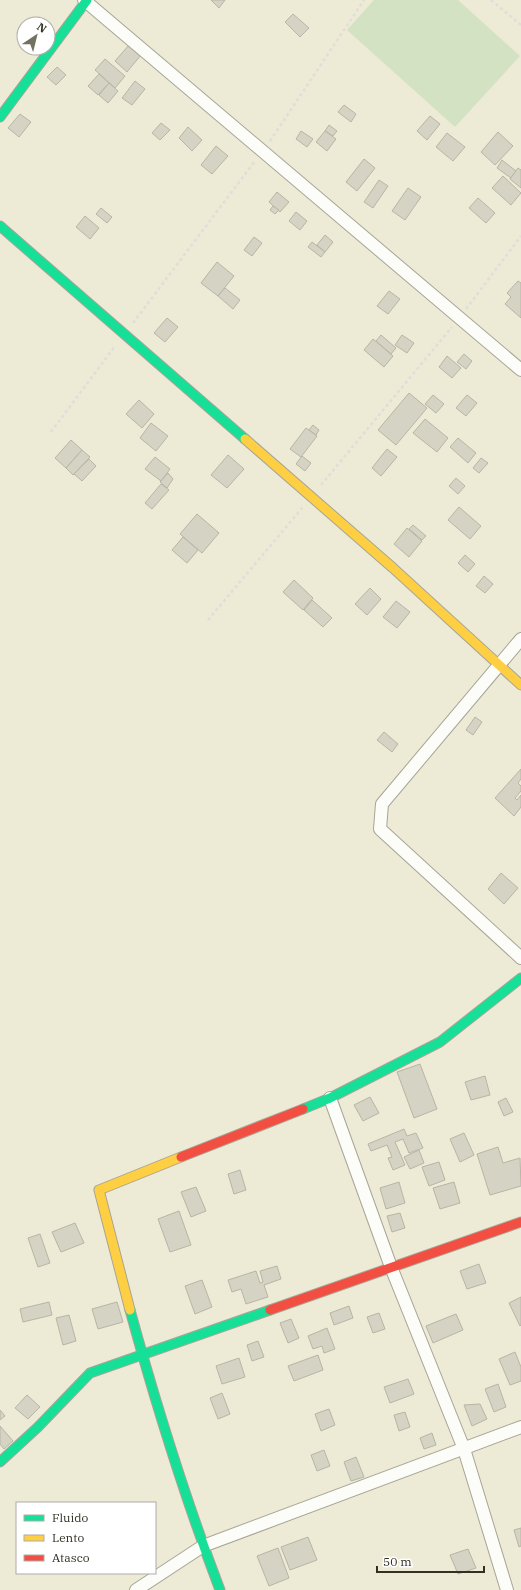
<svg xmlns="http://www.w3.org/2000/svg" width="521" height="1590" font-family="'IBM Plex Serif',serif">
  <rect width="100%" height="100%" fill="#edead6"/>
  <path fill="#d3e2c2" d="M374,0H458L520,56L455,127L347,30Z"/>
  <g fill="#d5d3c3" stroke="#b7b5a5">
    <path d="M211,0H225L219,8Z"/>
    <path d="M293,14L309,28L300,37L285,22Z"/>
    <path d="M129,45L141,55L127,72L115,61Z"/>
    <path d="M105,59L125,76L115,88L95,70Z"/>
    <path d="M57,67L66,75L56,85L47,77Z"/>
    <path d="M99,74L109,83L98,95L88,86Z"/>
    <path d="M135,81L145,89L132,105L122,98Z"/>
    <path d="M109,83L118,91L108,103L99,95Z"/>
    <path d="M344,105L356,114L351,122L338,112Z"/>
    <path d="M20,114L31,122L19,137L8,128Z"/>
    <path d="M430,116L440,124L427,140L417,131Z"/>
    <path d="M161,123L170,130L160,140L152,133Z"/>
    <path d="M329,125L337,131L333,136L325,131Z"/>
    <path d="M188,127L202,140L192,151L179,138Z"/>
    <path d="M301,131L313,139L307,147L296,139Z"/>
    <path d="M325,131L336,139L327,151L316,142Z"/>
    <path d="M498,132L513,146L495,165L481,152Z"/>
    <path d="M447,133L465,147L453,161L436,147Z"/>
    <path d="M216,146L228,156L212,174L201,165Z"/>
    <path d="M364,159L375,168L357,191L346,182Z"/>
    <path d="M502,160L516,171L511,178L497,168Z"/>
    <path d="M518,168L521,170V188L510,179Z"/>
    <path d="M503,176L521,193L511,205L492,188Z"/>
    <path d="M379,180L388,186L373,208L364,202Z"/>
    <path d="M408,188L421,197L405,220L392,211Z"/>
    <path d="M277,192L289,202L280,212L269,202Z"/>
    <path d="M478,198L495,213L486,223L469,208Z"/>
    <path d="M273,206L279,210L275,214L270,210Z"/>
    <path d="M101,208L112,217L107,223L96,214Z"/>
    <path d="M296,212L307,221L300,230L289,221Z"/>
    <path d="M85,216L99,228L90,239L76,227Z"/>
    <path d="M325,235L333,242L325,252L317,245Z"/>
    <path d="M254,237L262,243L252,256L244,250Z"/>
    <path d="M312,242L325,252L321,257L308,247Z"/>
    <path d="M217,262L234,276L218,296L201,283Z"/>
    <path d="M518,281L521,283V318L505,304L511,297L507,293Z"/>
    <path d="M225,288L240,300L233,309L218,296Z"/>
    <path d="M389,291L400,299L388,314L377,306Z"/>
    <path d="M167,318L178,327L165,342L154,333Z"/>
    <path d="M381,335L396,348L391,354L376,341Z"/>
    <path d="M402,335L414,343L407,353L395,345Z"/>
    <path d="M373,339L393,356L384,367L364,350Z"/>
    <path d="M464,354L472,361L466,369L457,362Z"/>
    <path d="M447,356L461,368L452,378L439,367Z"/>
    <path d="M409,393L427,408L396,445L378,430Z"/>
    <path d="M433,395L444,404L436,413L425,404Z"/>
    <path d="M467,395L477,403L466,416L456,408Z"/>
    <path d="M139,400L154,414L142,428L126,414Z"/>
    <path d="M425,419L448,438L437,452L413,433Z"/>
    <path d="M151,423L168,436L156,451L140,438Z"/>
    <path d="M313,425L319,430L316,435L309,430Z"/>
    <path d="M306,428L317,436L301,457L290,449Z"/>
    <path d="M458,438L476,453L468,463L450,447Z"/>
    <path d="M71,440L82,450L66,468L55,458Z"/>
    <path d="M387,449L397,457L381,476L372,468Z"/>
    <path d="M82,450L90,457L73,475L66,468Z"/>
    <path d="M228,455L244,469L227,488L211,475Z"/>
    <path d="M302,456L311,463L305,471L296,464Z"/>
    <path d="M155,457L170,469L161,481L145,469Z"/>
    <path d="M481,458L488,463L479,473L473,468Z"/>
    <path d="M89,459L96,466L82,481L74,474Z"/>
    <path d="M168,473L173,479L167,488L160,482Z"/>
    <path d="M456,478L465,486L458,494L449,486Z"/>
    <path d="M161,484L169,490L152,509L145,503Z"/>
    <path d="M459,507L481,526L470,539L448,520Z"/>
    <path d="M197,514L219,533L202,553L180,534Z"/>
    <path d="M413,525L426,536L422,540L409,529Z"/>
    <path d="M407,528L422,541L409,557L394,544Z"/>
    <path d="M183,537L198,550L187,563L172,550Z"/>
    <path d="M465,555L475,564L468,572L458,563Z"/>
    <path d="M484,576L493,584L485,593L476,586Z"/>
    <path d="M294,580L313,598L303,610L283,592Z"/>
    <path d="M370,588L381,599L367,615L355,604Z"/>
    <path d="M312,600L332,618L323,627L304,610Z"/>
    <path d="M396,601L410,612L397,628L383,617Z"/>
    <path d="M475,717L482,722L473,735L466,730Z"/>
    <path d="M384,732L398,744L392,752L377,740Z"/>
    <path d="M521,769V779L518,783L521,786V791L515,798L517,800L521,795V807L514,816L495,798Z"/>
    <path d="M501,873L518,888L504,904L488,889Z"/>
    <path d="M420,1064L437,1109L414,1118L397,1072Z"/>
    <path d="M485,1076L490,1095L471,1100L465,1082Z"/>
    <path d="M370,1097L379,1113L363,1121L354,1105Z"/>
    <path d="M506,1098L513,1112L504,1116L498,1102Z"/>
    <path d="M404,1129L407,1136L416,1133L423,1148L409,1153L403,1139L395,1142L405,1165L393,1170L388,1158L392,1157L387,1145L371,1151L368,1144Z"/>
    <path d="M464,1133L474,1155L460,1162L450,1139Z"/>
    <path d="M498,1147L503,1163L520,1158L521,1186L490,1195L477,1154Z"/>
    <path d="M419,1150L424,1163L410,1169L404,1157Z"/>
    <path d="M439,1162L445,1180L429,1186L422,1167Z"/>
    <path d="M240,1170L246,1190L234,1194L228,1174Z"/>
    <path d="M399,1182L405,1203L386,1209L380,1188Z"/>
    <path d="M454,1182L460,1203L440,1209L433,1188Z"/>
    <path d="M196,1187L206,1211L191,1217L181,1192Z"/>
    <path d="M179,1211L191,1245L170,1252L158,1219Z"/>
    <path d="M400,1213L405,1228L392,1232L387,1216Z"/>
    <path d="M75,1223L84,1243L61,1252L52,1232Z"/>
    <path d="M40,1234L50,1263L38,1267L28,1238Z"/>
    <path d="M479,1264L486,1283L467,1289L460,1271Z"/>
    <path d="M277,1266L281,1279L264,1285L268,1297L246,1304L241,1289L232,1292L228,1280L256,1271L260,1283L263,1282L260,1271Z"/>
    <path d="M202,1280L212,1307L195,1314L185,1286Z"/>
    <path d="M521,1297V1325L520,1326L509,1303Z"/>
    <path d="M49,1302L52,1315L23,1322L20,1309Z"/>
    <path d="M117,1302L123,1322L98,1329L92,1309Z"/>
    <path d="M349,1306L353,1318L334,1325L330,1313Z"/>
    <path d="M379,1313L385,1329L373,1333L367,1317Z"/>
    <path d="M456,1314L463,1330L433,1343L426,1326Z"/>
    <path d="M69,1315L76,1341L63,1345L56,1318Z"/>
    <path d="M291,1319L299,1338L288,1343L280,1323Z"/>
    <path d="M327,1328L335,1349L324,1353L322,1346L313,1349L308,1336Z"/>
    <path d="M258,1341L264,1357L252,1361L247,1345Z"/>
    <path d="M515,1352L521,1367V1381L510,1385L499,1359Z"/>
    <path d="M318,1355L323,1370L294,1381L288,1366Z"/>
    <path d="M239,1358L245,1377L222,1384L216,1366Z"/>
    <path d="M408,1379L414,1394L390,1403L384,1387Z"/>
    <path d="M498,1384L506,1407L494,1412L485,1389Z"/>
    <path d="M222,1393L230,1414L218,1419L210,1398Z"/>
    <path d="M27,1395L40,1407L28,1419L15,1408Z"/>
    <path d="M480,1404L487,1419L472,1426L464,1405Z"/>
    <path d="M329,1409L335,1425L321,1431L315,1414Z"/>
    <path d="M0,1410L5,1416L0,1420Z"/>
    <path d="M405,1412L410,1427L399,1431L394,1415Z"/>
    <path d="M0,1426L13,1441L4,1449L0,1444Z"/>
    <path d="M432,1433L436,1445L424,1449L420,1438Z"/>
    <path d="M324,1450L330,1466L317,1471L311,1455Z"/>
    <path d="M356,1457L364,1477L351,1481L344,1462Z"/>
    <path d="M521,1528V1546L519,1547L514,1530Z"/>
    <path d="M308,1537L317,1560L290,1570L281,1547Z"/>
    <path d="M278,1548L289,1578L269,1586L257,1556Z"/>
    <path d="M468,1549L476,1568L458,1574L450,1555Z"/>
  </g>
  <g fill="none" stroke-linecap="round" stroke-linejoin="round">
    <defs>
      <g id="street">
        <path d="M84,0L521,370"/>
        <path d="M521,639L382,804L380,829L521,958"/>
        <path d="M330,1098L391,1267L464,1449L507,1590"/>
        <path d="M136,1590L203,1546L521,1427"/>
      </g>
      <g id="fast">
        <path d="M0,117L87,0"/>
        <path d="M0,226L245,439"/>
        <path d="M303,1109L330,1098L440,1042L521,978"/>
        <path d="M130,1310C156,1405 185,1498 220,1590"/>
        <path d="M0,1462L38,1427L90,1373L270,1310"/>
      </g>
      <g id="slow">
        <path d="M245,439L393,568L521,685"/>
        <path d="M130,1310L99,1190L181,1157"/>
      </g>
      <g id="jam">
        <path d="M181,1157L303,1109"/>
        <path d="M270,1310L521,1222"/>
      </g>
    </defs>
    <use href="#street" stroke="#a7a595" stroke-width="14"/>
    <use href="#fast" stroke="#a7a595" stroke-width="11"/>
    <use href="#slow" stroke="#a7a595" stroke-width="11"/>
    <use href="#jam" stroke="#a7a595" stroke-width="11"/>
    <g stroke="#dfded8" stroke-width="2.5" stroke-dasharray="3 3" stroke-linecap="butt">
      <path d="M491,0L521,25"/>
      <path d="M270,141L364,0"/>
      <path d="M466,309L521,236"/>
      <path d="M133,323L255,161"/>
      <path d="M51,432L115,346"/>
      <path d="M321,485L452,327"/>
      <path d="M208,620L303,507"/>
    </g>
    <use href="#street" stroke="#fcfcf9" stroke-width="12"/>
    <use href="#fast" stroke="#16e098" stroke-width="9"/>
    <use href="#slow" stroke="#ffcf43" stroke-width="9"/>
    <use href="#jam" stroke="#f24e42" stroke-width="9"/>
  </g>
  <rect x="16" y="1502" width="140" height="72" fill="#ffffff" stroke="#adaca7"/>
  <rect x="24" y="1515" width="20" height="6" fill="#16e098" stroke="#adaca7"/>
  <text x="52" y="1522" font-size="12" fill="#323022">Fluido</text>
  <rect x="24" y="1535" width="20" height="6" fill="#ffcf43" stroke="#adaca7"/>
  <text x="52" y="1542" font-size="12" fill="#323022">Lento</text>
  <rect x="24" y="1555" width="20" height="6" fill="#f24e42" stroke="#adaca7"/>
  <text x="52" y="1562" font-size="12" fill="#323022">Atasco</text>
  <g transform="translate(36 36) rotate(35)"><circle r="19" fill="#ffffff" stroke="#adaca7"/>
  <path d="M0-3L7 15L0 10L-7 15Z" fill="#737161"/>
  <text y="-6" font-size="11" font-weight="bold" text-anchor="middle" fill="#323022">N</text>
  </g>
  <path d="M377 1566v6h107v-6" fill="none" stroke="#323022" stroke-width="2"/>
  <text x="383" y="1566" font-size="12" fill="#323022" stroke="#ffffff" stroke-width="3" paint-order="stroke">50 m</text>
</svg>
